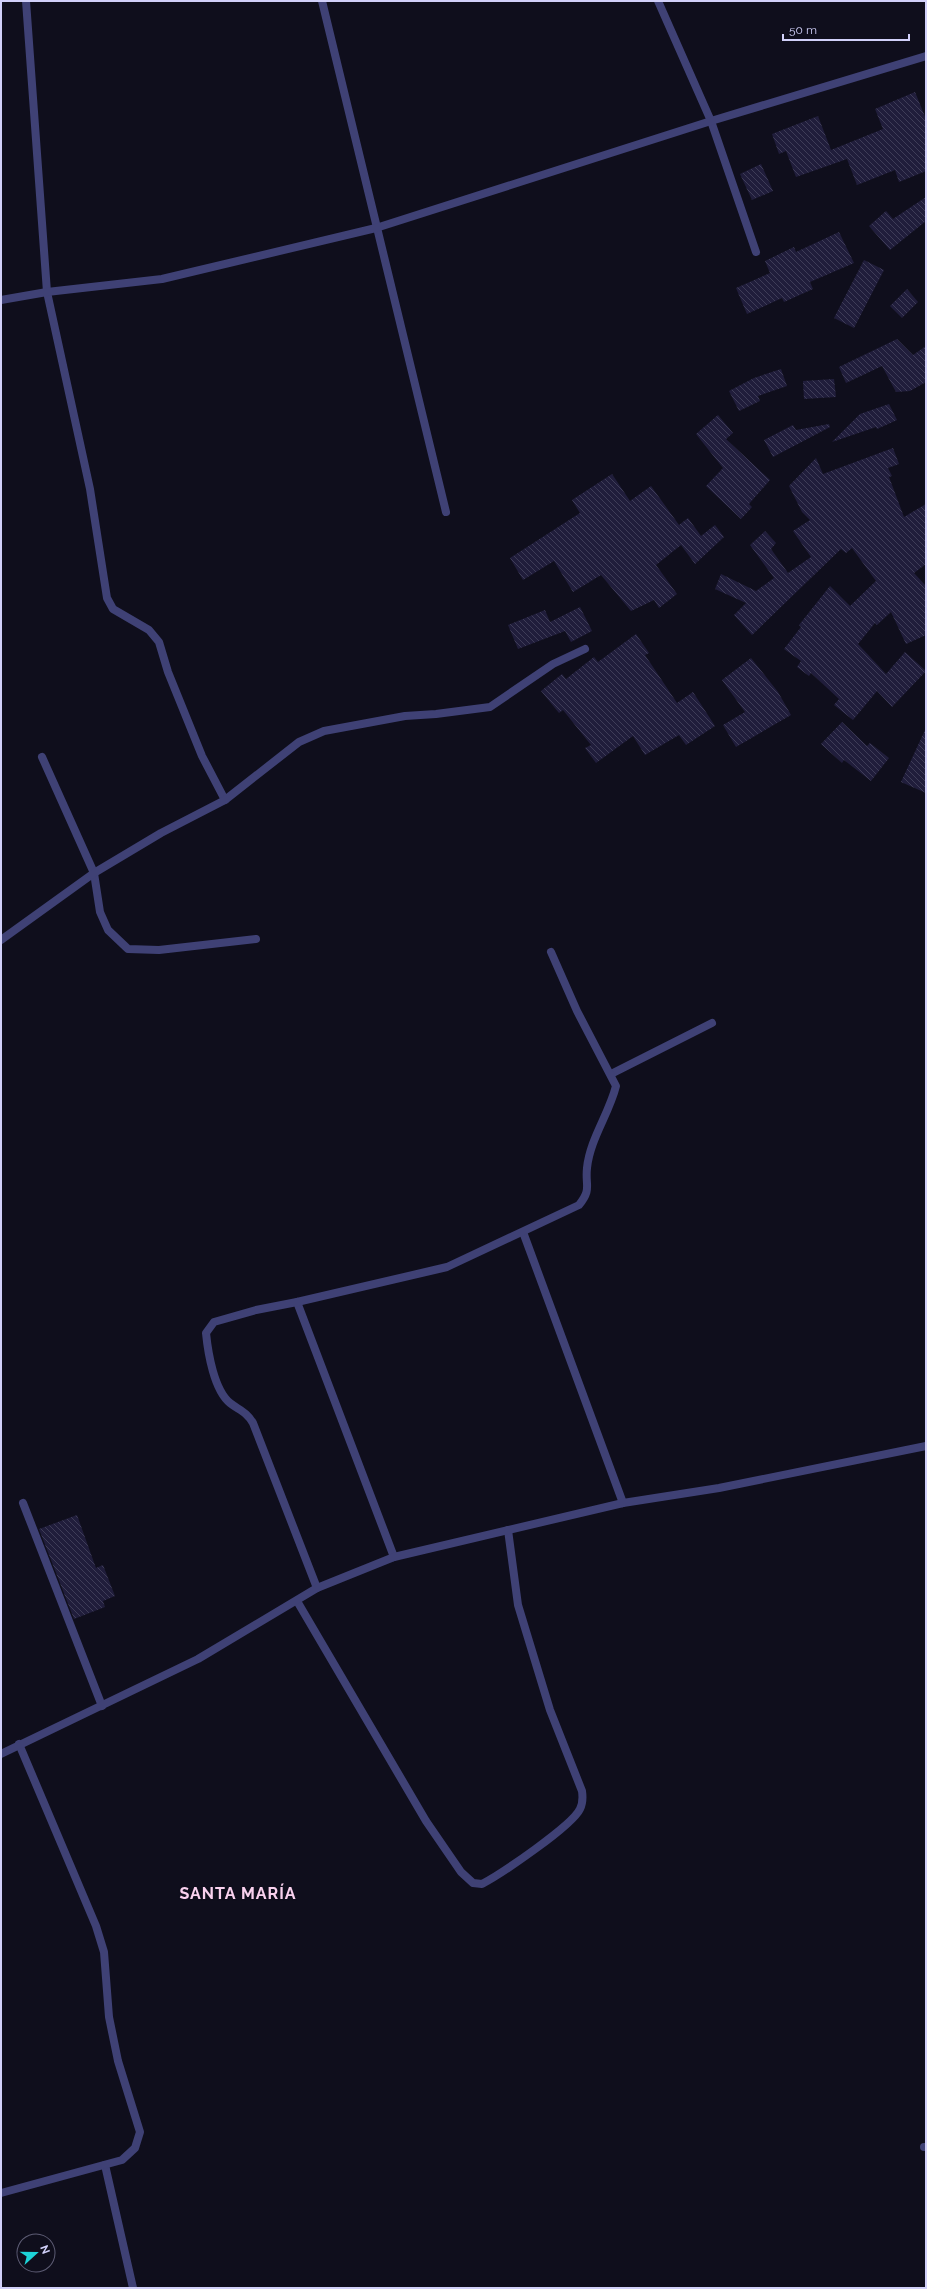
<svg xmlns="http://www.w3.org/2000/svg" width="927" height="2289" font-family="Raleway,sans-serif">
  <defs>
    <pattern id="building-back-hatch" width="6" height="6" patternUnits="userSpaceOnUse"><rect width="6" height="6" fill="#201d3b"/><path d="M-1 5l2 2M0 0l6 6M5-1l2 2" fill="none" stroke="#3f3d58"/></pattern>
  </defs>
  <rect width="100%" height="100%" fill="#0f0e1c"/>
  <g fill="url(#building-back-hatch)">
    <path d="M915,92L926,119V171L899,182L895,170L857,185L847,159L796,177L786,151L779,154L772,134L818,116L831,150L883,129L875,109Z"/>
    <path d="M761,164L773,191L752,200L740,174Z"/>
    <path d="M926,197V221L890,250L869,226L886,211L893,219Z"/>
    <path d="M839,232L854,263L810,282L813,289L784,302L782,298L747,314L736,288L770,273L765,261L794,247L796,252Z"/>
    <path d="M864,260L884,270L854,328L834,318Z"/>
    <path d="M907,289L918,302L902,318L890,306Z"/>
    <path d="M897,339L913,355L926,346V382L910,391L896,392L882,366L846,383L839,367Z"/>
    <path d="M781,369L787,386L758,396L760,401L739,411L729,391L754,378Z"/>
    <path d="M834,379L836,397L804,399L803,381Z"/>
    <path d="M889,404L897,420L877,429L876,427L832,442L860,414Z"/>
    <path d="M718,415L733,433L726,439L770,480L749,504L752,507L741,519L706,486L723,468L696,434Z"/>
    <path d="M829,424L830,427L773,457L764,440L793,425L796,430Z"/>
    <path d="M893,448L899,464L888,468L892,476L889,477L904,517L926,504V564L914,573L926,586V635L906,644L891,612L877,625L875,623L858,644L886,674L905,652L926,671L892,707L877,691L853,720L834,705L839,699L811,673L809,676L797,667L801,661L784,649L801,627L799,625L830,586L850,606L876,581L852,548L846,553L841,549L752,635L734,615L746,603L715,589L721,574L756,591L774,578L750,545L765,531L776,543L771,549L788,573L811,557L793,531L810,520L802,512L789,486L816,458L823,474Z"/>
    <path d="M612,474L630,501L651,486L679,525L688,518L701,536L715,525L724,537L695,564L681,545L656,565L677,594L659,608L654,600L631,611L601,575L573,592L554,561L523,580L510,558L580,513L572,500Z"/>
    <path d="M580,607L592,631L571,642L565,631L518,649L508,625L545,610L550,622Z"/>
    <path d="M636,634L649,653L645,655L677,703L693,692L715,726L686,745L679,735L645,755L633,736L596,763L585,748L591,745L563,710L559,713L541,691L562,674L566,679L594,657L598,662Z"/>
    <path d="M751,658L778,692L791,715L736,747L723,725L745,712L722,680Z"/>
    <path d="M842,722L867,746L870,743L889,758L871,781L844,760L842,763L821,744Z"/>
    <path d="M926,728V793L901,782Z"/>
    <path d="M77,1515L96,1568L103,1565L115,1596L103,1601L105,1607L74,1619L39,1529Z"/>
  </g>
  <g fill="none" stroke-linecap="round" stroke-linejoin="round">
    <g stroke="#3f4175" stroke-width="8">
      <path d="M26,1L47,292L90,489L107,598L113,609L149,630L159,642L168,672L202,756L225,800"/>
      <path d="M322,1L446,512"/>
      <path d="M658,1L711,121L756,252"/>
      <path d="M1,300L47,292L162,279L376,228L711,121L926,56"/>
      <path d="M42,757L94,873L100,912L108,930L128,949L159,950L256,939"/>
      <path d="M1,940L94,873L161,833L225,800L299,742L324,731L405,716L436,714L490,707L553,664L585,649"/>
      <path d="M611,1074L712,1023"/>
      <path d="M523,1232L623,1503"/>
      <path d="M297,1302L394,1557"/>
      <path d="M23,1503L102,1706"/>
      <path d="M317,1588L253,1423C247,1412 239,1410 230,1403C214,1390 208,1353 206,1333L214,1322L256,1310L297,1302L447,1267L579,1205C592,1189 585,1186 587,1168C590,1139 609,1114 616,1086L577,1011L551,952"/>
      <path d="M297,1601L426,1821L461,1872L473,1883L482,1884C501,1874 572,1826 580,1809C583,1803 583,1798 582,1791L550,1710L518,1605L508,1530"/>
      <path d="M924,2147H926"/>
      <path d="M105,2165L133,2288"/>
      <path d="M1,2193L122,2160L135,2148L140,2132L118,2061L109,2017L104,1952L96,1926L19,1744"/>
    </g>
    <path stroke="#3f4175" stroke-width="8" d="M1,1754L198,1659L317,1588L394,1557L623,1503L719,1488L926,1446"/>
  </g>
  <g text-anchor="middle" dominant-baseline="central" stroke-width="3" stroke-linejoin="round" paint-order="stroke">
    <g font-size="16" font-weight="bold" letter-spacing="1" fill="#f9d1ee" stroke="#0f0e1c">
      <text x="238" y="1893">SANTA MARÍA</text>
    </g>
  </g>
  <rect width="927" height="2289" fill="none" stroke="#d1d0f9" stroke-width="4"/>
  <g transform="translate(36 2253) rotate(69)"><circle r="19" fill="#0f0e1c" stroke="#5d5c74"/>
  <path d="M0-3L7 15L0 10L-7 15Z" fill="#1dd3d8"/>
  <text y="-6" font-size="11" font-weight="bold" text-anchor="middle" fill="#d1d0f9">N</text>
  </g>
  <path d="M783 34v6h126v-6" fill="none" stroke="#d1d0f9" stroke-width="2"/>
  <text x="789" y="34" font-size="12" fill="#d1d0f9" stroke="#0f0e1c" stroke-width="3" paint-order="stroke">50 m</text>
</svg>
